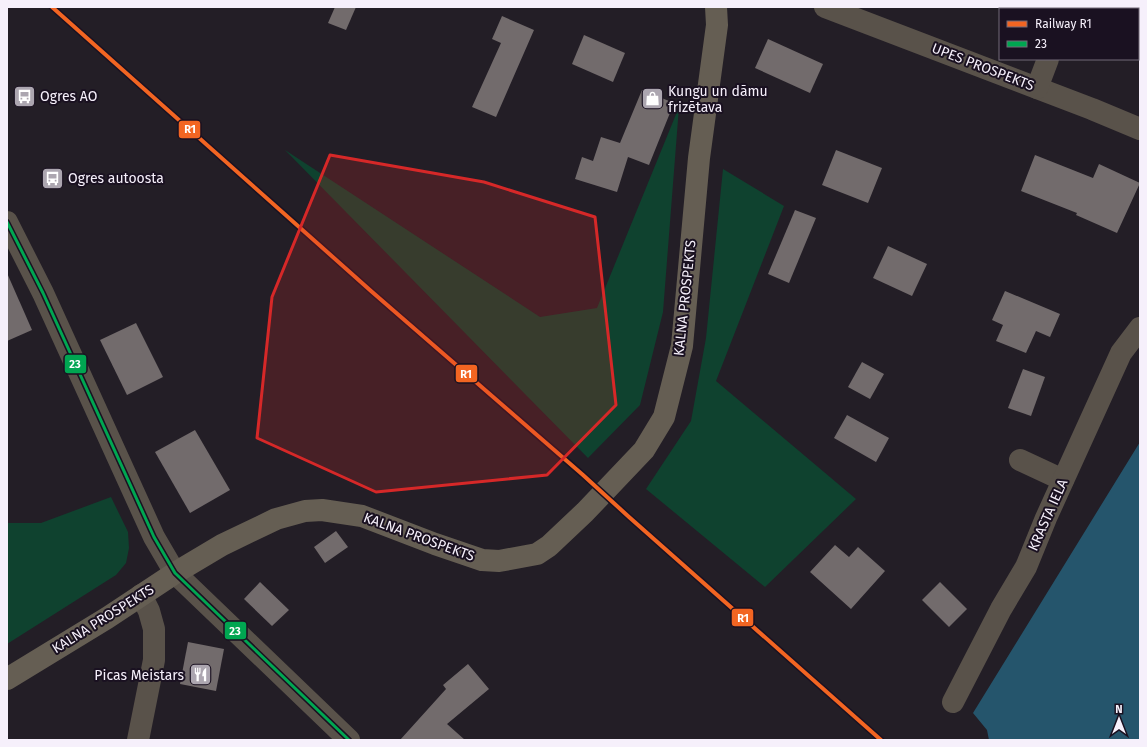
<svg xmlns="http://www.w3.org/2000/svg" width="1147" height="747" font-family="'Fira Sans',sans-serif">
  <rect width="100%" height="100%" fill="#231e26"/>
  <g fill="#0f422f">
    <path d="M679,107L663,312L640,405L588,458L285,150L540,317L597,308Z"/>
    <path d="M723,169L784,206L716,381L856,499L765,587L646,489L691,421L706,338Z"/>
    <path d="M111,497L128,532L129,548L126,563L116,575L7,644V523H41Z"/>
  </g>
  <path fill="#25556c" d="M1140,442V740H989L987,730L973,713Z"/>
  <g fill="#726b6c">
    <path d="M335,7H356L346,30L328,23Z"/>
    <path d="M502,16L534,30L496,117L472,107L501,43L492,39Z"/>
    <path d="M584,35L625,53L613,82L572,64Z"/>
    <path d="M768,39L823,64L810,93L755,68Z"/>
    <path d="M642,90L674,103L649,165L628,157L617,192L575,179L582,157L593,161L601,137L620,143Z"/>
    <path d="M836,150L882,168L868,203L822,185Z"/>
    <path d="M1035,155L1093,178L1099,164L1140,183L1117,233L1076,215L1077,213L1021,191Z"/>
    <path d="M795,210L816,218L789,283L768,274Z"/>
    <path d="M888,246L927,264L912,296L873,278Z"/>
    <path d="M7,273L32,330L7,341Z"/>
    <path d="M1005,291L1060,314L1050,337L1036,331L1026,353L996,341L1003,325L992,320Z"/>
    <path d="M136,323L163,377L127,395L100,340Z"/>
    <path d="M862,362L884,374L870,399L848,387Z"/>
    <path d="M1023,369L1045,377L1031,416L1008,408Z"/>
    <path d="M847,415L889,438L876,462L834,438Z"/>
    <path d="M195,430L230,490L190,513L155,452Z"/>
    <path d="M336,531L348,547L325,563L314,547Z"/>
    <path d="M835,545L849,557L858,547L885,571L851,609L810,572Z"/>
    <path d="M260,582L289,610L272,626L244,599Z"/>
    <path d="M940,582L967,609L949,627L922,600Z"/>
    <path d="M188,642L224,649L216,691L180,684Z"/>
    <path d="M468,664L489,689L447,724L465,740H400L446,689L443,685Z"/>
  </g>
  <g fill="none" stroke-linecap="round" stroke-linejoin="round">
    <g stroke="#59524a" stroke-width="22">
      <path d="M825,7L1092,109L1140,129"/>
      <path d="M1067,9L1068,7"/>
      <path d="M1037,88L1048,59"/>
      <path d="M7,222L43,293L154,537L175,573L349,740"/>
      <path d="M1020,460L1063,480"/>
      <path d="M953,702L1001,609L1026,567L1046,518L1121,353L1140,328"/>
      <path d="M138,740L154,660V629L149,611L141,595"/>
    </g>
    <path stroke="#655e53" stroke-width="22" d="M7,679L107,618L175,573L222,545L276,519L305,511L322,510L362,516L435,544L482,560L499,561L537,554L549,546L585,512L644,450L664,417L682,346L699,158L717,25L716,7"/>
    <path stroke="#5d5858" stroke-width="3" stroke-dasharray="6 3" stroke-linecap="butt" d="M52,7L371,291L545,442"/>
    <defs>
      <path id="bus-1" d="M7,222L43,293L154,537L175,573L349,740"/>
    </defs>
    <use href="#bus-1" stroke="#1a1121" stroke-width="6"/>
    <use href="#bus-1" stroke="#00a651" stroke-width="3"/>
    <defs>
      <path id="rail-1" d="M52,7L371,291L583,475L629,517L881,740"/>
    </defs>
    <use href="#rail-1" stroke="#1a1121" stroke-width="7"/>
    <use href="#rail-1" stroke="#f26522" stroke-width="4"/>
  </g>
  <path fill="#d62828" fill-opacity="0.2" stroke="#d62828" stroke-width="3" stroke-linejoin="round" d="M330,155L484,182L595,217L616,405L547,475L376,492L257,438L272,297Z"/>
  <defs>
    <symbol id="bus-square" viewBox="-11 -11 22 22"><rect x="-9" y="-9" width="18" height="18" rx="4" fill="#aca6b0" stroke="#1a1121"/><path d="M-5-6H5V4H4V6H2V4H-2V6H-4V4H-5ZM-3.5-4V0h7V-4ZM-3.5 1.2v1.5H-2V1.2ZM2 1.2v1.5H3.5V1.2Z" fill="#fff"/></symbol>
    <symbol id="shop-square" viewBox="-11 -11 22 22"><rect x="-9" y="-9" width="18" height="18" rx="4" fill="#aca6b0" stroke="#1a1121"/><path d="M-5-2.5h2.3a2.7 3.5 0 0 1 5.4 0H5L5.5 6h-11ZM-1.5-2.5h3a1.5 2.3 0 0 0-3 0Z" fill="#fff"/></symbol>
    <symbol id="restaurant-square" viewBox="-11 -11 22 22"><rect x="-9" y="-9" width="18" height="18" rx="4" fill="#aca6b0" stroke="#1a1121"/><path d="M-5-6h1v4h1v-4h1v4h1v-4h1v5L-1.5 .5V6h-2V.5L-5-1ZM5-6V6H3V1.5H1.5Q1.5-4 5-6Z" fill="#fff"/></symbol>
  </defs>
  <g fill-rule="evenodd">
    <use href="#bus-square" x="12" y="84" width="25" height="25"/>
    <use href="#shop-square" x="640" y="86" width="25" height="25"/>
    <use href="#bus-square" x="40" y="166" width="25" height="25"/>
    <use href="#restaurant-square" x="188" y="662" width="25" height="25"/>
  </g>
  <g text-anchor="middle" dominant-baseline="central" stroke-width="4" stroke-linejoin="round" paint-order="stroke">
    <g font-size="14" fill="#f6f0fb" stroke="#1a1121">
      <text transform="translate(983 67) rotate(21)">UPES PROSPEKTS</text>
      <text transform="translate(685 298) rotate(-84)">KALNA PROSPEKTS</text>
      <text transform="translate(1048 515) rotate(-66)">KRASTA IELA</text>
      <text transform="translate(419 537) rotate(20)">KALNA PROSPEKTS</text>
      <text transform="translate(103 619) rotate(-32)">KALNA PROSPEKTS</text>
    </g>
    <g font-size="14" fill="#f6f0fb" stroke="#1a1121" text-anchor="start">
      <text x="668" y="91">Kungu un dāmu<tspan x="668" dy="16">frizētava</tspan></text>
      <text x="40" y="96">Ogres AO</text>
      <text x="68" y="178">Ogres autoosta</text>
      <text x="184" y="675" text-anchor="end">Picas Meistars</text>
    </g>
  </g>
  <g stroke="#1a1121" stroke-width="1.5">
    <rect x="178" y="120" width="23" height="19" rx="4" fill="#f26522"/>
    <rect x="64" y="354" width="23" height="20" rx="4" fill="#00a651"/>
    <rect x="455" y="364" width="23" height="19" rx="4" fill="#f26522"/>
    <rect x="731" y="608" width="23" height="19" rx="4" fill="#f26522"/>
    <rect x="224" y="621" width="23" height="19" rx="4" fill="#00a651"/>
  </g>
  <g font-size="11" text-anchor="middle" font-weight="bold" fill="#fff">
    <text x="190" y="133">R1</text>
    <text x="75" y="368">23</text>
    <text x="466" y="378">R1</text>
    <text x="743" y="622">R1</text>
    <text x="235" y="635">23</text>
  </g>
  <rect width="1147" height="747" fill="none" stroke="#f6f0fb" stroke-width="16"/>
  <rect x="999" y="8" width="140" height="52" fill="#1a1121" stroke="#726a78"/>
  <rect x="1007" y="21" width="20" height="6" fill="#f26522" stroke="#726a78"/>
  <text x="1035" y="28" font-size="12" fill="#f6f0fb">Railway R1</text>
  <rect x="1007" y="41" width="20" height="6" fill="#00a651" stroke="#726a78"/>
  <text x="1035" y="48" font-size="12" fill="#f6f0fb">23</text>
  <g transform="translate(1119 719)" stroke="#1a1121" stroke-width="3" paint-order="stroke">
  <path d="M0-3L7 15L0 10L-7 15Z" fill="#f6f0fb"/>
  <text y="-6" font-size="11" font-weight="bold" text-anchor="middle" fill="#f6f0fb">N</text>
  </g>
</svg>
